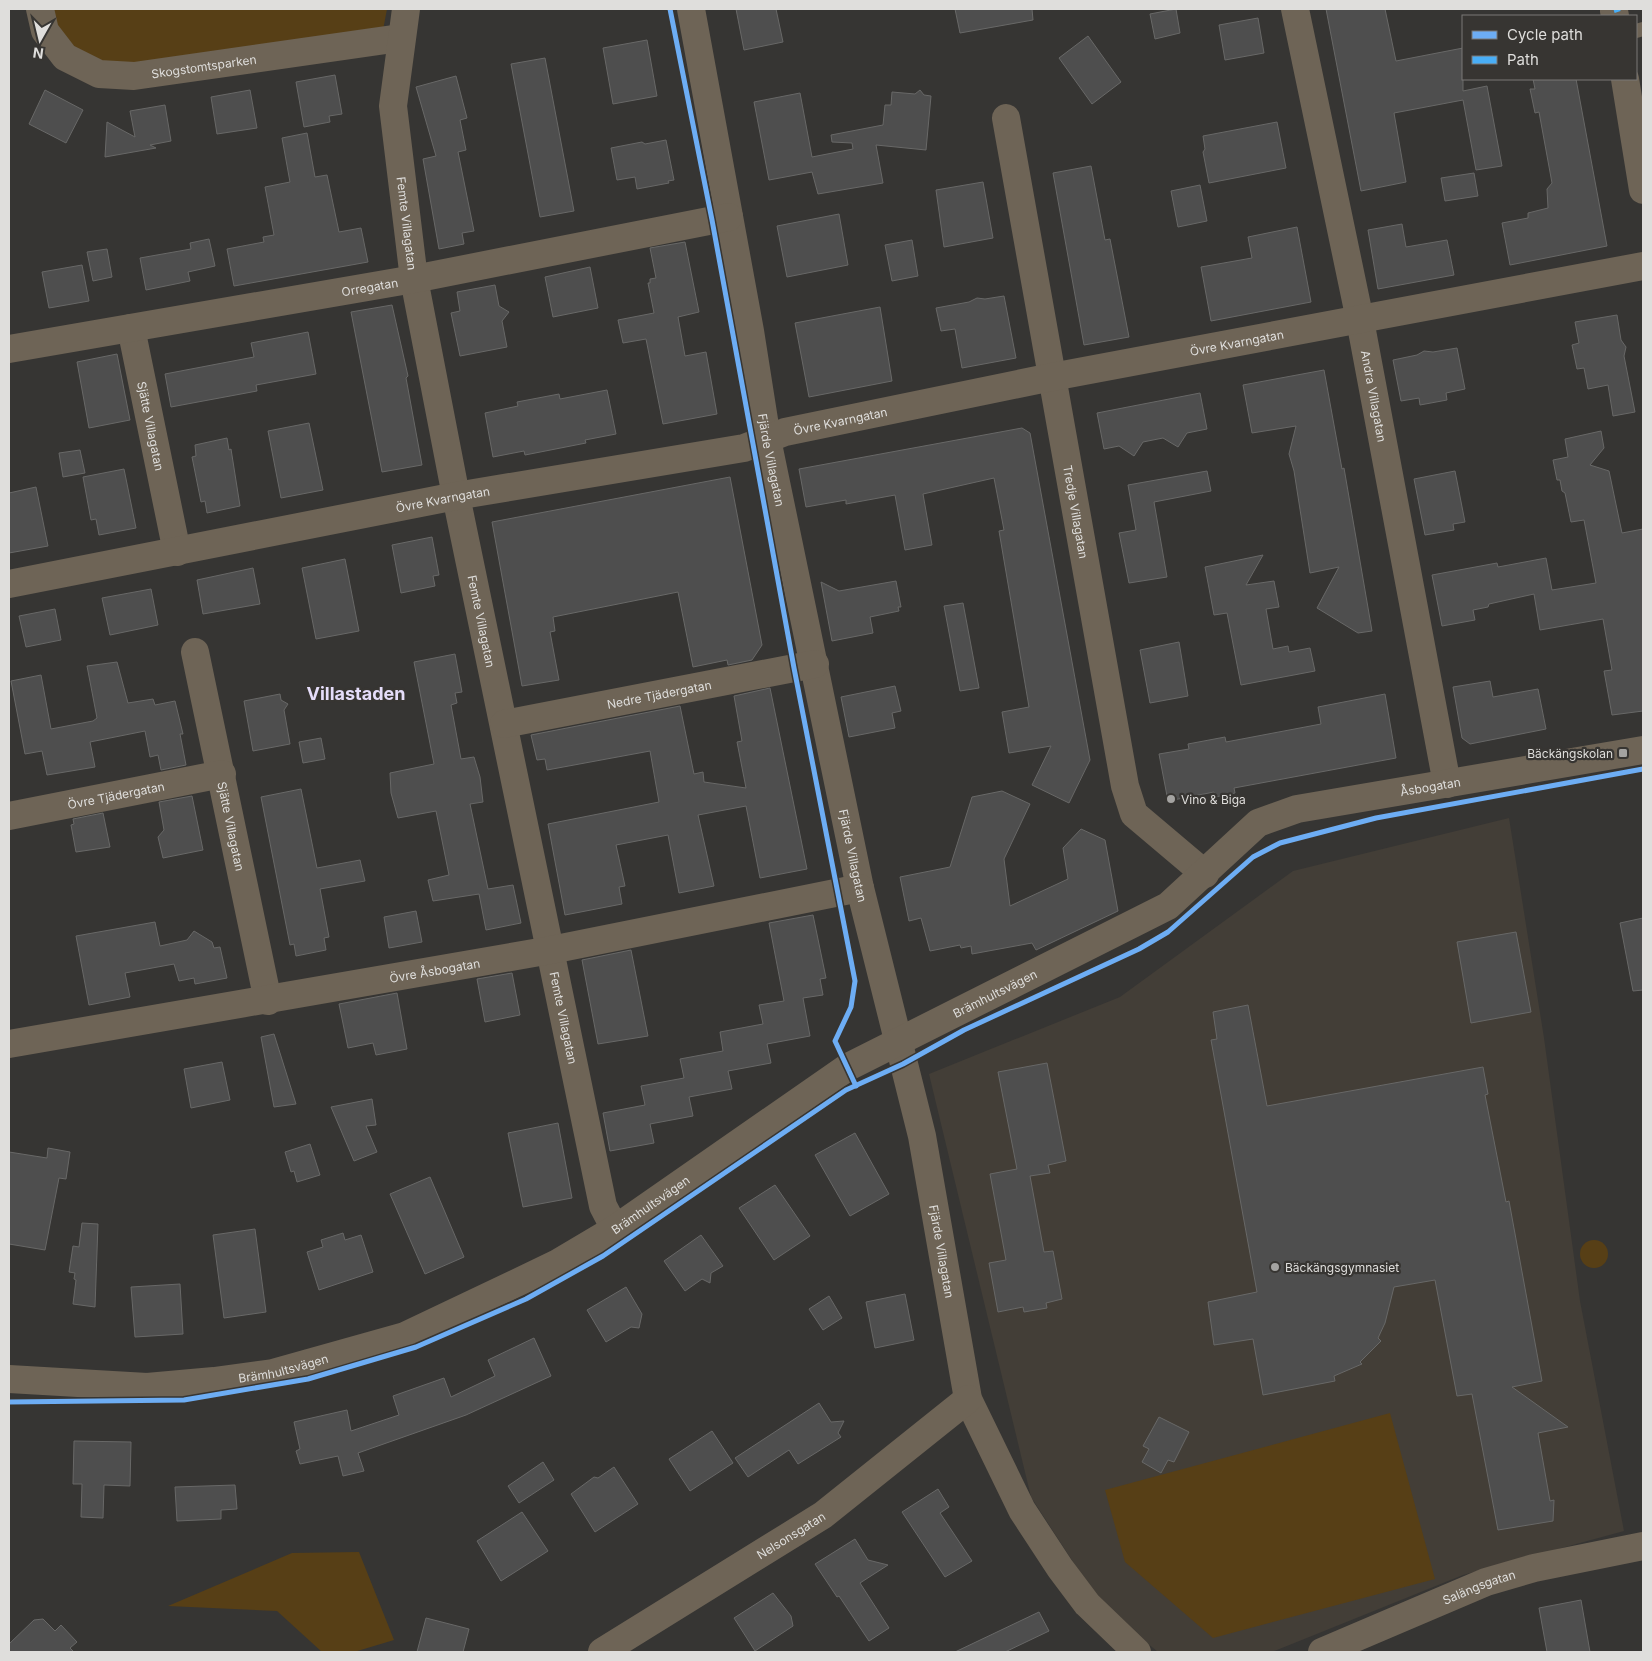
<svg xmlns="http://www.w3.org/2000/svg" width="1652" height="1661" font-family="Inter,sans-serif">
  <rect width="100%" height="100%" fill="#363533"/>
  <path fill="#433e37" d="M1509,818L1544,1038L1580,1301L1624,1531L1463,1575L1272,1652H1158L1101,1605L1031,1497L929,1074L1120,997L1293,871Z"/>
  <g fill="#573f16">
    <path d="M49,9H387L383,30L135,66C125,65 114,65 104,64C78,59 55,34 49,9Z"/>
    <circle cx="1594" cy="1254" r="14"/>
    <path d="M1390,1413L1435,1579L1213,1638L1125,1562L1105,1490Z"/>
    <path d="M359,1552L394,1640L354,1652H322L277,1611L168,1606L292,1553Z"/>
  </g>
  <g fill="#4e4e4e" stroke="#686867">
    <path d="M736,9H776L783,42L744,50Z"/>
    <path d="M955,9H1032L1033,20L960,33Z"/>
    <path d="M1176,9L1180,33L1155,39L1150,14Z"/>
    <path d="M1326,9H1385L1396,61L1463,48V91L1487,86L1502,166L1476,170L1463,100L1394,113L1406,182L1361,191Z"/>
    <path d="M1258,18L1264,53L1225,60L1219,25Z"/>
    <path d="M1088,36L1121,82L1092,104L1059,58Z"/>
    <path d="M647,40L657,96L613,104L603,48Z"/>
    <path d="M545,58L574,211L540,217L511,64Z"/>
    <path d="M335,75L342,114L329,116L330,122L304,127L296,82Z"/>
    <path d="M456,76L467,118L460,120L466,150L458,152L474,231L462,233L464,244L439,249L423,159L436,156L416,87Z"/>
    <path d="M1533,79H1576L1607,246L1510,265L1502,223L1528,218V213L1548,208L1547,189L1552,183L1539,112L1535,113L1530,89H1535Z"/>
    <path d="M45,90L83,110L66,143L29,124Z"/>
    <path d="M250,90L257,128L217,134L211,97Z"/>
    <path d="M920,90L924,95L931,96L926,150L876,145L883,183L818,194L812,172L769,180L754,102L800,93L812,157L853,149L852,143L832,142L831,135L883,125L885,105H891L892,92L915,94Z"/>
    <path d="M165,105L171,141L150,145L156,148L105,157L107,122L135,137L130,111Z"/>
    <path d="M1277,122L1286,168L1209,183L1203,152L1205,149L1203,136Z"/>
    <path d="M307,133L315,177L327,175L339,232L361,228L368,262L234,286L227,249L264,242L263,237L274,235L265,187L290,182L282,138Z"/>
    <path d="M666,140L674,180L668,181L669,183L637,189L635,177L617,180L611,148L642,142L645,144Z"/>
    <path d="M1091,166L1105,240L1110,239L1129,337L1084,345L1053,173Z"/>
    <path d="M1474,173L1478,196L1445,201L1441,178Z"/>
    <path d="M983,182L993,238L944,247L936,190Z"/>
    <path d="M1200,185L1207,221L1178,227L1171,191Z"/>
    <path d="M839,214L848,265L787,277L777,226Z"/>
    <path d="M1402,224L1406,247L1447,240L1454,275L1378,289L1368,230Z"/>
    <path d="M1297,227L1311,302L1211,321L1201,267L1252,258L1248,237Z"/>
    <path d="M209,239L215,266L188,272L190,281L146,290L140,258L191,249L190,243Z"/>
    <path d="M912,240L918,276L892,281L885,245Z"/>
    <path d="M685,242L699,312L678,317L685,356L706,352L717,414L663,424L646,339L623,343L618,320L654,313L648,283H650V279L656,278L650,248Z"/>
    <path d="M107,249L112,277L93,281L87,252Z"/>
    <path d="M82,265L89,301L49,308L42,272Z"/>
    <path d="M590,267L598,308L553,317L545,277Z"/>
    <path d="M495,285L499,306L509,312L502,321L507,347L460,356L451,313L460,311L457,292Z"/>
    <path d="M1004,296L1016,358L962,368L955,329L941,331L936,308L969,302L977,298L985,299Z"/>
    <path d="M392,305L408,376L406,378L422,465L382,472L351,312Z"/>
    <path d="M880,307L892,381L809,397L795,323Z"/>
    <path d="M1617,315L1621,340L1626,347L1624,356L1635,412L1613,416L1608,385L1588,389L1584,368L1577,369L1572,345L1579,343L1575,322Z"/>
    <path d="M308,332L316,374L256,385L257,391L171,407L165,374L254,357L251,343Z"/>
    <path d="M1457,348L1465,389L1446,393L1447,400L1420,405L1419,398L1401,401L1393,360L1417,355L1424,351L1433,352Z"/>
    <path d="M117,354L130,420L89,428L77,362Z"/>
    <path d="M1324,370L1342,469L1344,468L1372,631L1358,633L1317,608L1339,567L1310,573L1294,471L1289,454L1296,426L1252,433L1243,385Z"/>
    <path d="M607,390L616,434L585,440L586,443L525,455L524,451L493,457L485,413L518,406L517,402L559,394L560,399Z"/>
    <path d="M1200,393L1207,429L1187,433L1178,447L1163,438L1143,442L1134,456L1119,446L1104,449L1097,413Z"/>
    <path d="M309,423L323,490L281,498L268,431Z"/>
    <path d="M1022,428L1030,433L1090,760L1069,803L1032,785L1051,746L1009,753L1002,712L1029,707L999,531L1004,530L994,478L923,494L932,545L905,550L895,495L846,504V500L806,507L799,469Z"/>
    <path d="M1601,431L1604,448L1590,465L1609,471L1622,533L1643,529V711L1612,715L1604,671L1612,670L1603,619L1540,630L1534,594L1489,604L1488,607L1473,610L1475,620L1442,626L1432,575L1497,563L1498,567L1546,558L1552,590L1596,583L1584,520L1571,522L1565,493L1562,491L1560,480H1557L1553,460L1568,457L1565,439Z"/>
    <path d="M227,438L229,450L231,449L240,506L207,513L205,501L201,502L192,457L196,456L195,445Z"/>
    <path d="M80,450L85,473L63,477L59,453Z"/>
    <path d="M124,469L136,528L99,535L96,519L91,520L83,477Z"/>
    <path d="M1207,471L1211,491L1154,502L1167,577L1129,583L1119,533L1136,530L1128,485Z"/>
    <path d="M1455,471L1465,522L1453,524L1454,530L1425,535L1414,479Z"/>
    <path d="M730,477L762,645L752,660L728,665L727,660L693,667L678,592L553,617L555,631L550,632L559,680L522,686L492,522Z"/>
    <path d="M36,487L48,546L9,553V493Z"/>
    <path d="M432,537L439,575L433,576L435,586L401,593L392,545Z"/>
    <path d="M1263,555L1246,585L1274,581L1279,607L1266,609L1273,649L1288,646L1289,652L1310,648L1315,671L1241,685L1227,613L1214,615L1205,567Z"/>
    <path d="M345,559L359,631L316,639L302,568Z"/>
    <path d="M253,568L260,604L203,614L197,580Z"/>
    <path d="M896,581L901,607H898L899,611L870,617L873,633L832,641L821,582L839,591Z"/>
    <path d="M151,589L158,625L110,635L102,598Z"/>
    <path d="M963,603L979,688L960,691L944,606Z"/>
    <path d="M55,609L61,640L26,647L19,616Z"/>
    <path d="M1179,642L1188,696L1150,703L1140,650Z"/>
    <path d="M455,654L462,692L455,693L457,703L451,705L461,759L474,757L480,777L483,802L470,804L488,889L513,885L521,923L486,930L479,894L433,901L428,880L449,875L436,811L398,818L391,793L390,773L434,764L414,662Z"/>
    <path d="M117,662L128,703L153,699L155,705L175,701L183,734H180L186,765L161,770L158,755L150,757L145,731L90,742L95,767L47,775L42,751L25,754L11,681L41,675L51,729L93,721L97,718L87,666Z"/>
    <path d="M1490,681L1493,697L1538,689L1546,729L1470,744L1462,738L1453,687Z"/>
    <path d="M895,686L901,711L892,713L895,728L849,737L841,697Z"/>
    <path d="M770,688L807,869L760,878L746,806L698,815L714,886L679,893L668,835L616,845L625,886L619,887L622,904L565,915L548,824L659,802L650,751L547,770L545,759L537,760L531,735L680,706L694,774L703,772L704,782L746,788L737,742L742,741L734,696Z"/>
    <path d="M280,694L281,700L288,704L284,710L290,744L253,751L244,701Z"/>
    <path d="M1385,694L1396,758L1234,788L1235,793L1215,797L1214,792L1168,801L1159,754L1189,749L1188,744L1225,737L1226,742L1321,724L1318,707Z"/>
    <path d="M321,738L325,759L303,763L299,742Z"/>
    <path d="M301,789L317,868L360,860L365,881L320,889L329,937L324,938L326,950L296,956L294,944L290,945L261,797Z"/>
    <path d="M1002,791L1030,804L1004,859L1010,906L1068,879L1063,848L1081,829L1105,840L1118,911L1036,950L1032,943L972,954L971,946L961,948L960,945L930,951L921,918L909,921L900,877L950,867L972,797Z"/>
    <path d="M192,796L203,850L163,858L158,837L164,830L159,802Z"/>
    <path d="M103,813L110,847L76,852L71,825L74,824L73,819Z"/>
    <path d="M416,911L422,942L389,948L384,917Z"/>
    <path d="M813,915L826,978L820,979L823,995L803,998L810,1036L767,1044L771,1063L728,1071L732,1089L689,1097L693,1116L650,1124L654,1143L610,1151L603,1113L645,1105L641,1086L684,1078L680,1059L723,1051L720,1032L763,1024L759,1005L784,1001L769,923Z"/>
    <path d="M1643,918V990L1633,991L1620,923Z"/>
    <path d="M155,922L160,946L187,940L194,931L212,942L214,948L220,947L227,978L195,984L194,978L179,981L174,964L125,973L130,997L89,1005L76,936Z"/>
    <path d="M1516,932L1531,1012L1471,1023L1457,942Z"/>
    <path d="M631,950L648,1036L598,1044L582,960Z"/>
    <path d="M512,973L520,1015L485,1022L477,979Z"/>
    <path d="M397,993L407,1049L376,1055L373,1043L348,1048L339,1004Z"/>
    <path d="M1248,1005L1267,1106L1483,1067L1488,1094L1485,1095L1506,1202L1509,1201L1542,1381L1512,1387L1568,1427L1538,1433L1550,1501L1554,1500L1553,1521L1498,1530L1472,1394L1457,1396L1435,1280L1394,1287L1385,1323L1378,1338L1381,1341L1360,1362L1362,1364L1334,1376L1335,1381L1263,1395L1253,1339L1214,1345L1208,1302L1257,1292L1211,1040L1217,1039L1213,1012Z"/>
    <path d="M274,1034L296,1104L274,1107L261,1037Z"/>
    <path d="M222,1062L230,1100L191,1108L184,1069Z"/>
    <path d="M1047,1063L1066,1161L1048,1165L1050,1173L1030,1176L1044,1252L1053,1251L1062,1299L1046,1303L1047,1308L1024,1312L1023,1307L998,1312L989,1263L1006,1260L990,1174L1017,1169L998,1072Z"/>
    <path d="M372,1099L376,1125L366,1126L377,1152L354,1161L331,1107Z"/>
    <path d="M558,1123L572,1198L523,1207L508,1133Z"/>
    <path d="M855,1133L889,1194L850,1216L815,1155Z"/>
    <path d="M310,1144L320,1175L297,1182L294,1171L291,1172L285,1152Z"/>
    <path d="M48,1148L70,1152L66,1179L59,1178L45,1250L9,1244V1152L47,1158Z"/>
    <path d="M430,1177L464,1257L425,1274L390,1194Z"/>
    <path d="M775,1185L810,1236L774,1260L739,1208Z"/>
    <path d="M82,1223L98,1224L95,1307L73,1304L76,1280L74,1279L75,1273L69,1272L73,1246L79,1247Z"/>
    <path d="M255,1229L266,1312L224,1318L213,1235Z"/>
    <path d="M343,1233L345,1240L361,1235L373,1272L319,1290L307,1252L323,1247L321,1240Z"/>
    <path d="M701,1235L723,1266L711,1273L710,1283L702,1279L685,1291L664,1261Z"/>
    <path d="M180,1284L183,1334L135,1337L131,1287Z"/>
    <path d="M626,1287L642,1314L639,1328L631,1327L606,1342L587,1310Z"/>
    <path d="M905,1294L914,1340L875,1348L866,1302Z"/>
    <path d="M829,1296L842,1318L823,1330L809,1309Z"/>
    <path d="M534,1338L551,1376L466,1415L358,1453L364,1471L343,1476L338,1456L300,1464L296,1451L300,1449L294,1422L347,1410L351,1431L399,1415L393,1396L444,1378L451,1397L495,1376L488,1360Z"/>
    <path d="M819,1403L831,1422L844,1421L838,1433L841,1437L798,1464L789,1450L748,1477L735,1458Z"/>
    <path d="M1159,1417L1189,1432L1174,1462L1168,1460L1161,1473L1142,1462L1149,1449L1143,1446Z"/>
    <path d="M712,1431L733,1463L690,1491L669,1459Z"/>
    <path d="M74,1441L131,1442L130,1486L104,1485L103,1518L81,1517L82,1484H73Z"/>
    <path d="M543,1462L554,1480L519,1503L508,1486Z"/>
    <path d="M614,1467L638,1504L595,1532L571,1494L594,1477L598,1478Z"/>
    <path d="M235,1485L237,1509L221,1510V1519L177,1521L175,1487Z"/>
    <path d="M938,1489L949,1507L940,1513L972,1561L945,1577L902,1512Z"/>
    <path d="M522,1512L548,1551L501,1581L477,1541Z"/>
    <path d="M855,1539L868,1560L888,1565L860,1583L889,1628L869,1641L839,1596L837,1597L815,1564Z"/>
    <path d="M773,1593L791,1616L793,1626L755,1651L734,1618Z"/>
    <path d="M1581,1600L1590,1652H1547L1539,1608Z"/>
    <path d="M1039,1612L1049,1631L1005,1652H955Z"/>
    <path d="M426,1618L469,1629L463,1652H417Z"/>
    <path d="M43,1619L55,1631L61,1625L77,1642L70,1648L74,1652H9V1644L34,1620Z"/>
  </g>
  <g fill="none" stroke-linecap="round" stroke-linejoin="round">
    <path stroke="#6e6456" stroke-width="14" d="M1636,31L1643,29"/>
    <g stroke="#6e6456" stroke-width="28">
      <path id="s1" d="M40,9L45,31L65,57L99,74L134,76L400,38"/>
      <path id="s2" d="M406,9L393,106L414,279L456,496L603,1206L615,1229"/>
      <path id="s3" d="M691,9L750,331L767,439L860,888L922,1136L968,1399L1022,1510L1060,1568L1087,1604L1137,1652"/>
      <path id="s4" d="M1295,9L1360,320L1447,784"/>
      <path d="M1614,11L1615,16"/>
      <path d="M1625,79L1643,190"/>
      <path id="s5" d="M1006,118L1125,786L1134,814L1205,874"/>
      <path id="s6" d="M131,328L177,552"/>
      <path id="s7" d="M9,349L414,279L729,217"/>
      <path id="s8" d="M9,584L456,496L744,448L785,432L1052,377L1643,266"/>
      <path id="s9" d="M195,652L268,1001"/>
      <path id="s10" d="M504,724L815,664"/>
      <path id="s11" d="M9,816L222,774"/>
      <path id="s12" d="M9,1044L551,950L860,888"/>
      <path id="s13" d="M602,1652L823,1515L968,1399"/>
      <path id="s14" d="M1322,1652L1486,1582L1534,1568L1643,1546"/>
    </g>
    <path stroke="#6e6456" stroke-width="28" id="s15" d="M9,1379L147,1387L214,1381L273,1373L405,1336L556,1264L615,1229L848,1067L1168,906L1258,823L1297,809L1643,750"/>
    <path stroke="#49aef6" stroke-width="4" stroke-dasharray="8 4" stroke-linecap="butt" d="M1614,11L1620,9"/>
    <defs>
      <g id="cycleway">
        <path d="M670,9L712,220L794,668L855,981L851,1007L835,1041L856,1086"/>
        <path d="M9,1402L184,1400L308,1379L416,1347L526,1299L603,1256L846,1090L903,1064L964,1030L1139,949L1168,932L1253,857L1280,843L1376,818L1643,769"/>
      </g>
    </defs>
    <use href="#cycleway" stroke="#373532" stroke-width="8"/>
    <use href="#cycleway" stroke="#6dadf4" stroke-width="5"/>
  </g>
  <g fill="#a4a3a1" stroke="#373532" stroke-width="2">
    <rect x="1618" y="748" width="10" height="10" rx="2.5"/>
    <circle cx="1171" cy="799" r="5"/>
    <circle cx="1275" cy="1267" r="5"/>
  </g>
  <g text-anchor="middle" dominant-baseline="central" stroke-width="4.5" stroke-linejoin="round" paint-order="stroke">
    <g font-size="12" fill="#dfdedc" stroke="#373532">
      <text stroke="none"><textPath href="#s1" startOffset="199">Skogstomtsparken</textPath></text>
      <text stroke="none"><textPath href="#s2" startOffset="216">Femte Villagatan</textPath></text>
      <text stroke="none"><textPath href="#s7" startOffset="366">Orregatan</textPath></text>
      <text stroke="none"><textPath href="#s8" startOffset="1252">Övre Kvarngatan</textPath></text>
      <text stroke="none"><textPath href="#s4" startOffset="395">Andra Villagatan</textPath></text>
      <text stroke="none"><textPath href="#s8" startOffset="848">Övre Kvarngatan</textPath></text>
      <text stroke="none"><textPath href="#s6" startOffset="100">Sjätte Villagatan</textPath></text>
      <text stroke="none"><textPath href="#s3" startOffset="458">Fjärde Villagatan</textPath></text>
      <text stroke="none"><textPath href="#s8" startOffset="442">Övre Kvarngatan</textPath></text>
      <text stroke="none"><textPath href="#s5" startOffset="400">Tredje Villagatan</textPath></text>
      <text stroke="none"><textPath href="#s2" startOffset="621">Femte Villagatan</textPath></text>
      <text stroke="none"><textPath href="#s10" startOffset="158">Nedre Tjädergatan</textPath></text>
      <text stroke="none"><textPath href="#s15" startOffset="1579">Åsbogatan</textPath></text>
      <text stroke="none"><textPath href="#s11" startOffset="109">Övre Tjädergatan</textPath></text>
      <text stroke="none"><textPath href="#s9" startOffset="178">Sjätte Villagatan</textPath></text>
      <text stroke="none"><textPath href="#s3" startOffset="862">Fjärde Villagatan</textPath></text>
      <text stroke="none"><textPath href="#s12" startOffset="432">Övre Åsbogatan</textPath></text>
      <text stroke="none"><textPath href="#s15" startOffset="1086">Brämhultsvägen</textPath></text>
      <text stroke="none"><textPath href="#s2" startOffset="1026">Femte Villagatan</textPath></text>
      <text stroke="none"><textPath href="#s15" startOffset="681">Brämhultsvägen</textPath></text>
      <text stroke="none"><textPath href="#s3" startOffset="1268">Fjärde Villagatan</textPath></text>
      <text stroke="none"><textPath href="#s15" startOffset="276">Brämhultsvägen</textPath></text>
      <text stroke="none"><textPath href="#s13" startOffset="222">Nelsonsgatan</textPath></text>
      <text stroke="none"><textPath href="#s14" startOffset="170">Salängsgatan</textPath></text>
    </g>
    <g font-size="12" fill="#dfdedc" stroke="#373532" text-anchor="start">
      <text x="1613" y="753" text-anchor="end">Bäckängskolan</text>
      <text x="1181" y="799">Vino &amp; Biga</text>
      <text x="1285" y="1267">Bäckängsgymnasiet</text>
    </g>
    <g font-size="18" font-weight="bold" fill="#e5ddfa" stroke="#373532">
      <text x="356" y="693">Villastaden</text>
    </g>
  </g>
  <rect width="1652" height="1661" fill="none" stroke="#dfdedc" stroke-width="20"/>
  <rect x="1462" y="15" width="175" height="65" fill="#373532" stroke="#7a7976"/>
  <rect x="1472" y="31" width="25" height="8" fill="#6dadf4" stroke="#7a7976"/>
  <text x="1507" y="40" font-size="15" fill="#dfdedc">Cycle path</text>
  <rect x="1472" y="56" width="25" height="8" fill="#49aef6" stroke="#7a7976"/>
  <text x="1507" y="65" font-size="15" fill="#dfdedc">Path</text>
  <g transform="translate(40 40) rotate(188)" stroke="#373532" stroke-width="4" paint-order="stroke">
  <path d="M0-4L9 19L0 12L-9 19Z" fill="#dfdedc"/>
  <text y="-8" font-size="14" font-weight="bold" text-anchor="middle" fill="#dfdedc">N</text>
  </g>
</svg>
